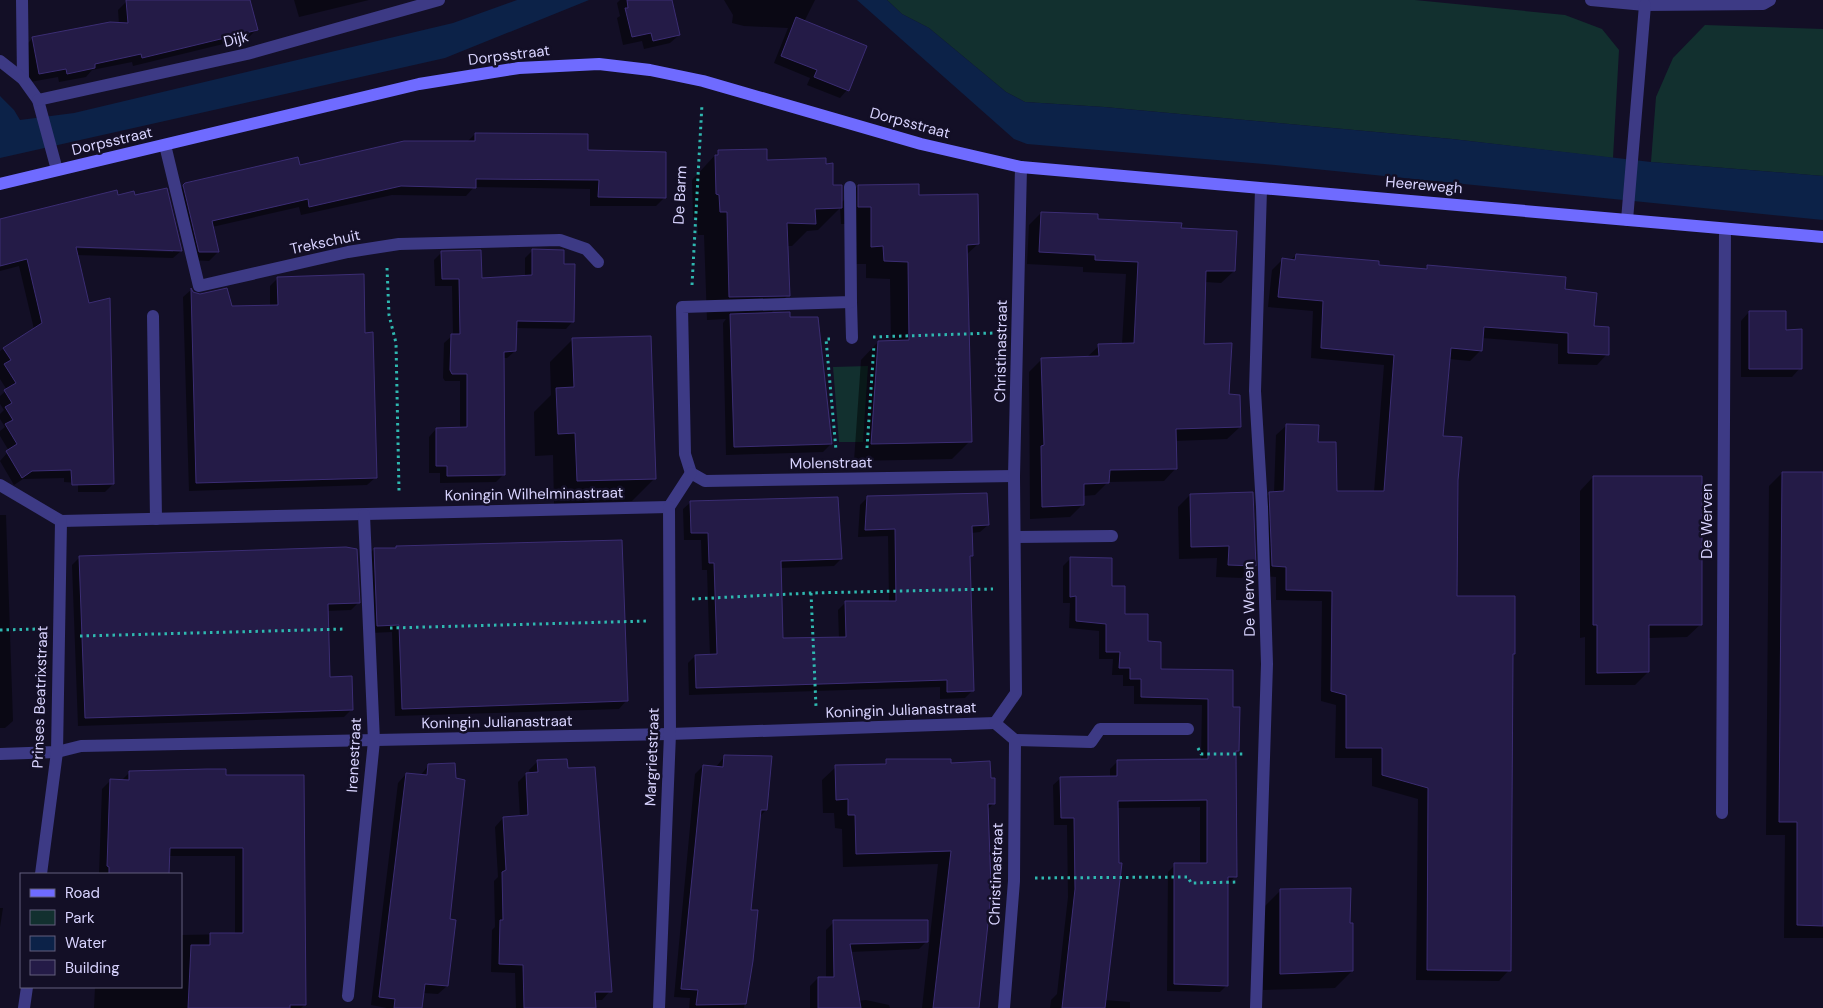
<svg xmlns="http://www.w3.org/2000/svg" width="1823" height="1008" font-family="'DM Sans',sans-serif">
  <rect width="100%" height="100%" fill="#130f26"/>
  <g fill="#12302f">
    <path d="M887,0H1415L1565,15L1602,29L1619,50L1613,158L1452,139L1104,107L1025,102L1006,92L929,28L902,14Z"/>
    <path d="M1705,25L1823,29V176L1651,162L1656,97L1673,58Z"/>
    <path d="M868,366L863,442H839L833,367Z"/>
  </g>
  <g fill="#0c2248">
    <path d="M517,0H589L445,58L0,158V96L14,110L20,120L74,113L453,23Z"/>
    <path d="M857,0H887L902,14L929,28L1006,92L1025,102L1104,107L1452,139L1651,162L1823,176V220L1264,164L1027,144L1014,139Z"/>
  </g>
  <g fill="#0007" fill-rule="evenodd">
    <path d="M131,0H249L256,30L248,38L133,66L132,62L92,70L86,77L59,82L58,77L30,82L24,47L33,38L119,24L118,10L127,1Z"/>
    <path d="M294,0H369L299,17Z"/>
    <path d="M620,0H671L679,35L670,43L644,49L642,41L623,45L617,18L620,16L617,3Z"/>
    <path d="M724,0H815L804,22L865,46L847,90L840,98L807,85L810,78L774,63L788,28L744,26L732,23L733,15Z"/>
    <path d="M475,134L587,152L665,197L656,206H590V189L474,187L466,196L392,195L301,215L299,207L212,227L218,252L209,261L190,260L175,195L185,184L467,142Z"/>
    <path d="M718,152L766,162L825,165L841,203L858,186L918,197L978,244L966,255L970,441L952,459L854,461L861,360L878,342H891L890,279L866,278V264H854L853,224H841L840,208L818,230L807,231L792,246H787L788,295L770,314L789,318L831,444L823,452L726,455L723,323L726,319L707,320L704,235H698L697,217H693L692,180Z"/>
    <path d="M118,196L181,251L173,258L76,255L113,484L105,492H78V483L64,482V478L23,479L14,485L0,461L9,451L0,436V431L5,427L0,419V414L4,410L0,404V396L7,390L0,379V351L34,329L19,266L0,271V220ZM70,246L173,249V252L69,248Z"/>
    <path d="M1041,213L1180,229L1234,271L1221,283L1205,282L1203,345L1228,395L1240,427L1227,439L1175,441L1176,468L1164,481L1108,482L1095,495L1083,496V504L1070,517L1030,519L1029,372L1042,359L1086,358L1099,346L1122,345L1126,274L1083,272V267L1027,264L1029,225Z"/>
    <path d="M533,250L562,266L573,321L566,329L516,328L515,351L507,358H503L504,474L496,482L440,483V473H429V437L436,429L460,428V381H445L443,378L444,343L453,335L452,286H435L434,260L442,252L480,279L525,276V258Z"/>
    <path d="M1296,255L1377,266L1424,270L1427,266L1563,291L1593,328L1607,354L1597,365L1558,364V344L1482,338L1481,350L1470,361L1449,359L1442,437L1457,480L1456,597L1514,654L1511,656L1509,970L1499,981L1416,980L1418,799L1372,786V758H1335L1336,705L1321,701L1322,601L1276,600V577L1262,576L1259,504L1270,493H1274L1276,435L1287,425L1317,444L1336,492H1374L1384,365L1311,358L1313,311L1268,307L1272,270L1282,260L1290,261Z"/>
    <path d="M278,278L364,334L376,477L367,485L189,491L183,297L191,290L193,293L231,308L270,306V286Z"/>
    <path d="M1749,312L1800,368L1792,377H1741V321Z"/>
    <path d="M573,339L655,478L632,501L554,504L553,455L535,456L534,412L551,395L550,362Z"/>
    <path d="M1782,473H1823V938H1784L1785,835H1766L1769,486Z"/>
    <path d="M1593,477L1701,624L1687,637L1648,638V672L1635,685H1585V637L1580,638V491Z"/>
    <path d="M1190,495L1254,565L1242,578L1216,577L1217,558L1179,559L1178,507Z"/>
    <path d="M868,497L988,525L980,532L971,533L972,555L969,559L973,690L965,698L940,699V687L689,695L688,663L695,656L710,655L709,631L707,570H702L701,540H684L683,509L691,502L841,559L834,566L780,568L782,639L839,638L838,610L846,602H889L888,536L858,537L860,505Z"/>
    <path d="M0,515H6L13,721L5,728H0Z"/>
    <path d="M397,547L626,701L619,709L395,716L392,632L370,633L366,557L374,549H395Z"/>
    <path d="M80,557L358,603L351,610L327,611L329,678L352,709L344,717L78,726L72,565Z"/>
    <path d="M1071,558L1111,587L1124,615L1147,642L1160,670L1232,708L1238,750L1235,754L1236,876L1227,884V985L1220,992L1167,991L1168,872L1175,865L1200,864V807L1116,808L1105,1000L1130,1002V1008H1050L1051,1000L1057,994L1068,897L1067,825H1054L1053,785L1061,778H1110V769L1118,761L1201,760L1202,705L1134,704V686H1123V675H1112L1113,659H1099V631L1069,628L1070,603H1063V566Z"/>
    <path d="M725,756L766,810L759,817L749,911L754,938L744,1008H689L690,998L674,997L695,774L703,766L716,767Z"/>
    <path d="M538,761L610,991L602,1000H594L595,1008H516L515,973L491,972L492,930L495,927L494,881L498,877L495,827L503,818L520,817L518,782L526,774H530L529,770Z"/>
    <path d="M887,761L950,764L990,779L994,803L987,810L978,1008H922L938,864L843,867L842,829L835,828L834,813H823L822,780L836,767L882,765Z"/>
    <path d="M429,765L448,920L447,986L438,994L423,993L421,1008H387L371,1005L398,783L406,774L420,776Z"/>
    <path d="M130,772L225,777L305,1004L301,1008H94L95,987H181V935L235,934V856H168V874H99L102,789L110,781H121Z"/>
    <path d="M1281,890L1349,925L1352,971L1335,988L1263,990L1264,907Z"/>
    <path d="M0,908H3L0,927Z"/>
    <path d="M834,922L927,941L919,949L850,952L858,1001L866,1000L889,1005L890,1008H810V986L818,978H826V930Z"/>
  </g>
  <g fill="#241b47" stroke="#3b2d73">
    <path d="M126,0H250L258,30L142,58L141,54L95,64V68L67,74L66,69L39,74L32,37L110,22L128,23Z"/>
    <path d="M627,0H672L680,35L653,41L651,33L632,37L625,8H628Z"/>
    <path d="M796,17L867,46L849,91L814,77L817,70L781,56Z"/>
    <path d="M475,133L588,134V150L666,152V198L598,197L599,180L476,179V188L401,186L309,207L308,199L212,221L219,252H199L183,185L185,183L298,157L300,165L404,141H475Z"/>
    <path d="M767,149V160L826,158V164L833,163V185H842V208L815,209L816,224L787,223L790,296L729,297L727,212H720L719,195L716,194L715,155H718V150Z"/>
    <path d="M919,184V195L978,194L979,244L967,245L972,442L871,444L878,341L909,340L908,262L884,261L883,246L871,247V207H858V185Z"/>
    <path d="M167,188L182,251L76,247L89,303L110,298L114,484L72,485L71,470L32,471L22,478L6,451L17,444L5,424L13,420L5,407L12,403L4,390L16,383L4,364L11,360L3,348L42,323L27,259L0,266V219L117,190L118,195L134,191L135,195Z"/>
    <path d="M1041,212L1098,214V219L1182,223L1181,228L1237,231L1235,271H1206L1204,344L1232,343L1229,394L1240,395L1241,427L1176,429L1177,469L1110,470L1109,483L1084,484V505L1042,507L1041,446L1044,445L1041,358L1099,356L1098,344L1134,343L1138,262L1095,260V255L1039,252Z"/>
    <path d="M532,249L564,250V264H575L574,322L517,321L516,351L504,352L505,475L447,476V466H436V428L467,427V374H452L450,370L451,334H460L459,279H442L441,251L481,250L482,278L532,275Z"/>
    <path d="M1296,254L1379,261V265L1427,269V265L1566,277L1565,289L1597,293L1594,326L1609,327V355L1568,353V333L1484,327L1482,351L1451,348L1443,436L1462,437L1458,480L1457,596H1515V654H1513L1511,971L1427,970L1428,788L1382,775V748H1346V695L1331,691L1332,591L1286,590V567L1272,566L1269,492L1284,491L1286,424L1319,425L1318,442H1336L1337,491H1384L1394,355L1321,348L1323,301L1278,297L1282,258L1295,260Z"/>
    <path d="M364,274L365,333L373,332L377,478L196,483L191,288L193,292L200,294L227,288L232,306L278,305L277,277Z"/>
    <path d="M1749,311H1786V330L1802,329V369H1749Z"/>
    <path d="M790,312V317H818L832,444L734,447L730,314Z"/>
    <path d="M651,336L656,479L577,481L575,433L558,434L556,388L574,387L572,338Z"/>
    <path d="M1782,472H1823V926L1797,925V822H1779Z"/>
    <path d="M1593,476H1702V625H1649V672L1597,673V625H1593Z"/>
    <path d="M1253,492L1256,566L1228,565L1229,546L1191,547L1190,494Z"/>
    <path d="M987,493L989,525L972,526L973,556H970L974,691L947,692V680L696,688L695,655L717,654L716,623L714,563H709L708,533H691L690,501L838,497L842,559L781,561L783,638L846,637L845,601H896L895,529L865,530L867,496Z"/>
    <path d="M622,540L628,701L402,709L399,625L377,626L374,548H396V546Z"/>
    <path d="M346,547L357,549L360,603L328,604L330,677L352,676L353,710L85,718L79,556Z"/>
    <path d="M1070,557L1112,558V586H1125V614H1148V641L1161,642V669L1233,670V707H1240L1239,751H1236L1237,877H1228V986L1174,984V863H1207V800L1118,801L1119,863H1122L1105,1008H1062L1075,889L1074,818H1061L1060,777L1117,776V760L1208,759V699L1141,697V679H1130V668H1119L1120,652H1106V624L1076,621V596L1070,597Z"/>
    <path d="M724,755L772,756L767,810H761L751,910H758L753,961L746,1004L696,1005L698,990L681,989L703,765L723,767Z"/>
    <path d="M567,759L568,768L595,767L612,992H595L596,1008H524L523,965L499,964L500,920H503L502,872L506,870L503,817L528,815L526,773L538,772L537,760Z"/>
    <path d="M886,759H951V763L990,761L991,778H995V804H988L991,886H992L979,1008H933L951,851L856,854L855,815H848V799L836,800L835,765L886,764Z"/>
    <path d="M455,763L456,778L465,780L450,919L456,920L448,986L425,984L422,1008H394L395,999L379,997L406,773L427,775L428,764Z"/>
    <path d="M207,769H226V775H304L306,1005H290V1008H188L191,945H210V933H243V848H170L169,874H109V867L107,866L110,779L129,780V771Z"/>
    <path d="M1351,888L1350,923H1353V971L1280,974V889Z"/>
    <path d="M833,920H928V942L850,944L861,1008H818V977H834Z"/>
  </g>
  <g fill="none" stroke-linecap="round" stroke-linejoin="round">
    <g stroke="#2fb8b0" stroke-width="3" stroke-dasharray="2.5 4" stroke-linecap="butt">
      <path d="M387,268L389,315L396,343L399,491"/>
      <path d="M692,285L702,104"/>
      <path d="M873,337L994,333"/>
      <path d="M830,339H826L836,450"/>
      <path d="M867,448L874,345"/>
      <path d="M811,593L816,707"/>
      <path d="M692,599L811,593L993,589"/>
      <path d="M390,628L648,621"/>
      <path d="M0,630L39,629"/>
      <path d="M80,636L346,629"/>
      <path d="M1198,748L1201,754H1243"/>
      <path d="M1035,878L1188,877L1191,883L1239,882"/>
    </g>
    <g stroke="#3d3a85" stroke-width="12">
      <path d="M22,0L23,79"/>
      <path d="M1591,0L1645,5L1763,4L1770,0"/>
      <path d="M1627,220L1645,5"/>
    </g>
    <g stroke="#3d3a85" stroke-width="12">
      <path d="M0,61L23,79L38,100L57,170"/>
      <path d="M38,100L247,54L439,0"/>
      <path d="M165,145L199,286L348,252L399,244L560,240L586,249L598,262"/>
      <path d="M851,302L852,338"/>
      <path d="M153,316L156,519"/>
      <path d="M691,473L685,454L682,307L851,302L850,187"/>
      <path d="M691,473L705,481L1014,476"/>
      <path d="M0,485L61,521L669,507"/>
      <path d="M669,507L691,473"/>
      <path d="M1016,537L1112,536"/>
      <path d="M1015,740L1091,742L1100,729H1188"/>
      <path d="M0,754L57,752L81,746L670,734L995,723"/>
      <path d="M1722,813L1725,229"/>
      <path d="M41,874L57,752L61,521"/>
      <path d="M348,996L374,741L364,515"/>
      <path d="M24,1008L27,987"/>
      <path d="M659,1008L670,734L669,507"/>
      <path d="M1004,1008L1014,881L1015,740L995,723L1016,693L1014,476L1021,167"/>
      <path d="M1256,1008L1267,664L1262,507L1255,391L1261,189"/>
    </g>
    <path stroke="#6f6bff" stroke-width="12" d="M0,184L419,84L519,68L599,64L650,70L703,81L921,144L1021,167L1823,237"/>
  </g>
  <g text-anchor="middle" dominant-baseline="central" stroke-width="5" stroke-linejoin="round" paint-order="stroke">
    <g font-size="15" fill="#d9d4ff" stroke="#130f26">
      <text transform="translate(236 39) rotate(-14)">Dijk</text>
      <text transform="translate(509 55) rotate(-7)">Dorpsstraat</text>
      <text transform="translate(910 123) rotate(15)">Dorpsstraat</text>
      <text transform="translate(112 141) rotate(-13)">Dorpsstraat</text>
      <text transform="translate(1424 185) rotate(5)">Heerewegh</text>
      <text transform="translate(680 195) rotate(-87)">De Barm</text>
      <text transform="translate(325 242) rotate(-12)">Trekschuit</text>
      <text transform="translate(1001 351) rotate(-89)">Christinastraat</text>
      <text transform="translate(831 463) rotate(-1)">Molenstraat</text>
      <text transform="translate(534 494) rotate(-1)">Koningin Wilhelminastraat</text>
      <text transform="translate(1707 521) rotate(-90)">De Werven</text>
      <text transform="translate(1249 599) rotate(-91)">De Werven</text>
      <text transform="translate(40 697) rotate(-88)">Prinses Beatrixstraat</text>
      <text transform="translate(901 710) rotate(-2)">Koningin Julianastraat</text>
      <text transform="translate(497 722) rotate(-1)">Koningin Julianastraat</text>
      <text transform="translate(354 755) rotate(-87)">Irenestraat</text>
      <text transform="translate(652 757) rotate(-88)">Margrietstraat</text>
      <text transform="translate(996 874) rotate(-88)">Christinastraat</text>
    </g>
  </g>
  <rect x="20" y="873" width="162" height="115" fill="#130f26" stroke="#625e7d"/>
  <rect x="30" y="889" width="25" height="8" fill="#6f6bff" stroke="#625e7d"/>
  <text x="65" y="898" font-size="15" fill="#d9d4ff">Road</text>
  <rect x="30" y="910" width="25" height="15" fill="#12302f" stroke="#625e7d"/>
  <text x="65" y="923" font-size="15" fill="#d9d4ff">Park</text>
  <rect x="30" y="936" width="25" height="15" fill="#0c2248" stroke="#625e7d"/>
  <text x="65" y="948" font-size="15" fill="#d9d4ff">Water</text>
  <rect x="30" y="960" width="25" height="15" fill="#241b47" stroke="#625e7d"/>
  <text x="65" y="973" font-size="15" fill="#d9d4ff">Building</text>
</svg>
